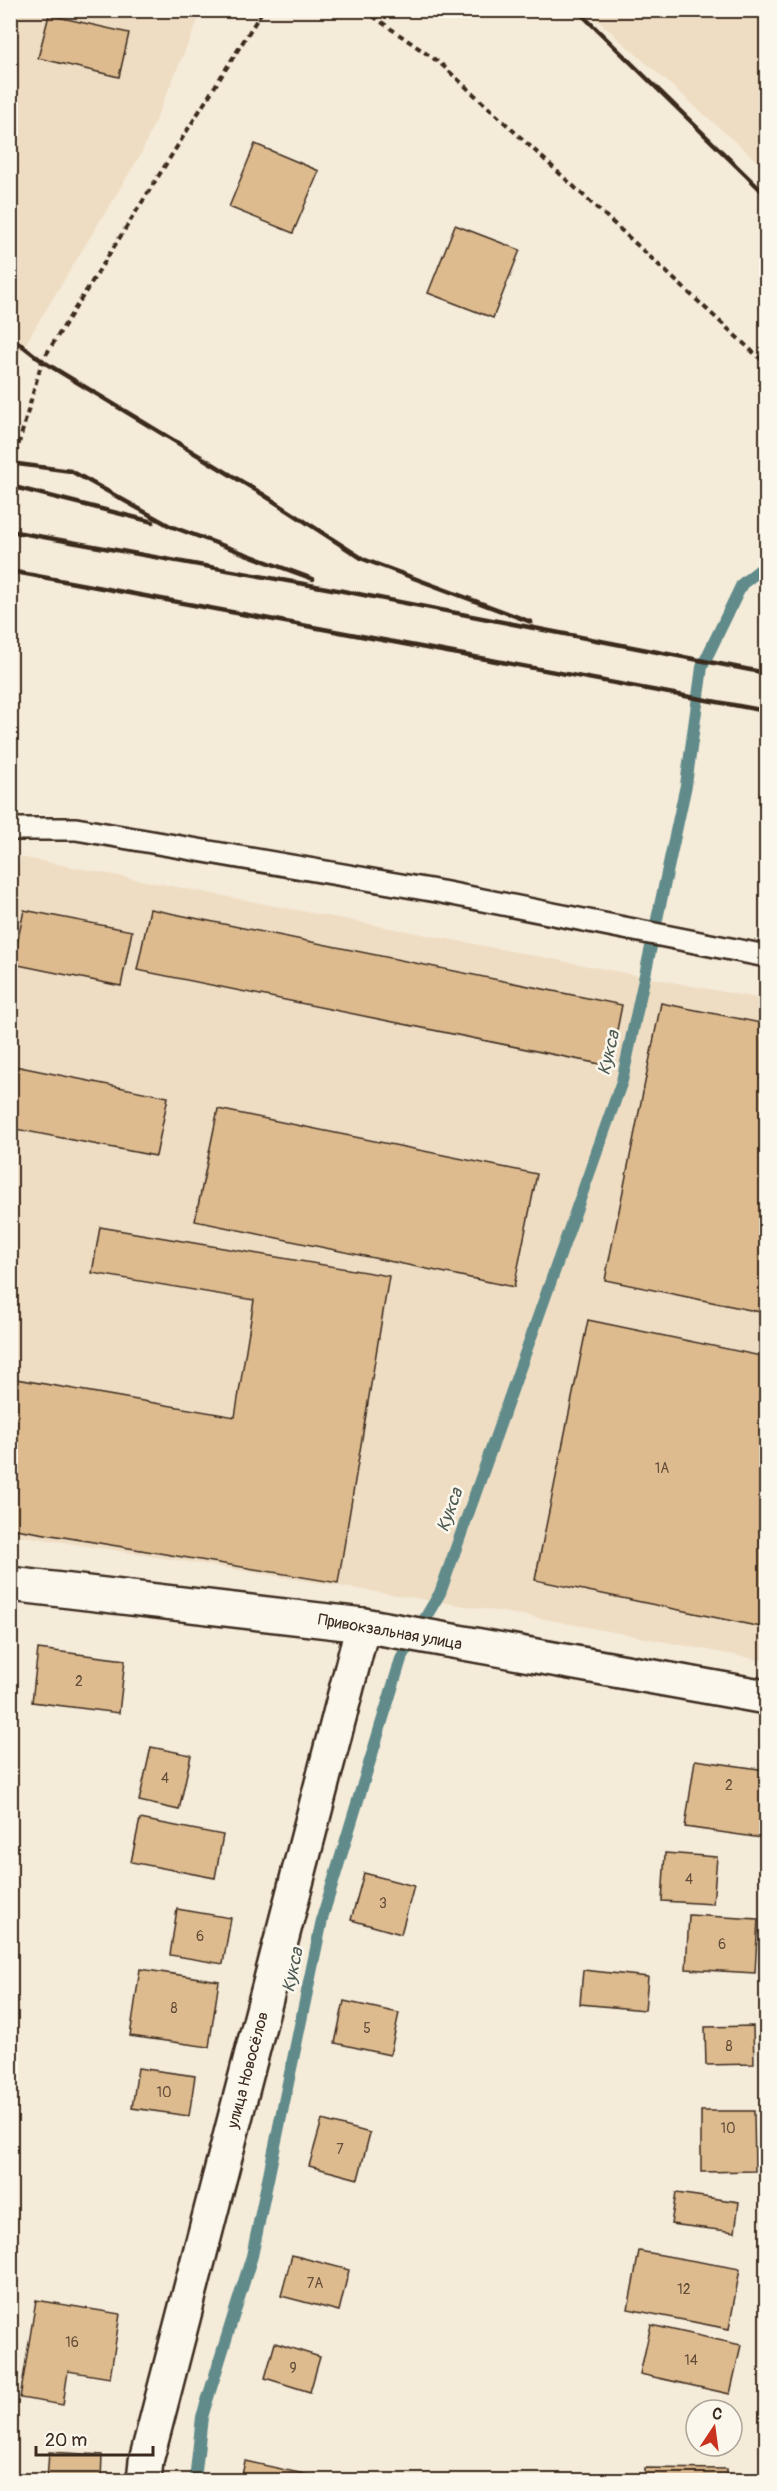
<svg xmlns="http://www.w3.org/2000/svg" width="777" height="2491" font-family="Pangolin,sans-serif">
  <rect width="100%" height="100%" fill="#f5ebd9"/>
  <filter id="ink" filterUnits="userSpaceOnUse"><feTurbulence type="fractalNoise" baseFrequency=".0167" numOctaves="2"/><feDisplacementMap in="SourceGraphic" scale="12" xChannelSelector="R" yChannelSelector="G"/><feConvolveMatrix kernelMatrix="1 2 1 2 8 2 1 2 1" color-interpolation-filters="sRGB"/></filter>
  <g filter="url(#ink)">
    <g fill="#eeddc3">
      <path d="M11,11H202L141,154L11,367Z"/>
      <path d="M587,11H766V169Z"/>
      <path d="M20,857L766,1000V1661L528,1616L11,1534L10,880L16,877Z"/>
    </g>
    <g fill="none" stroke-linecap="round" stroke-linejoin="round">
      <path stroke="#618b8a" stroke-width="12" d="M195,2480L202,2417L252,2256L323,1915L401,1659L440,1593L622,1081L686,785L702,667L742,584L766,565"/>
    </g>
    <g fill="#ddbb8f" stroke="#3b2a1e" stroke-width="1.5">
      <path d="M49,15L129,33L119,77L38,58Z"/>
      <path d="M255,144L319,171L293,233L229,207Z"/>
      <path d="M455,225L520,250L493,318L428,293Z"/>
      <path d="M150,909L622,1005L610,1066L137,970Z"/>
      <path d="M24,910L132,931L121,986L13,964Z"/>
      <path d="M661,1003L766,1024L765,1313L605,1280Z"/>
      <path d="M10,1065L168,1097L156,1156L10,1128Z"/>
      <path d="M218,1109L537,1174L514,1287L195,1221Z"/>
      <path d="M100,1227L389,1276L338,1583L10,1528V1378L235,1417L254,1300L92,1273Z"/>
      <path d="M588,1320L766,1357V1628L535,1580Z"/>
      <path d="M38,1649L125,1660L119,1713L32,1702Z"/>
      <path d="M151,1747L191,1755L179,1810L139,1801Z"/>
      <path d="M695,1760L766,1770V1799L761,1838L685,1827Z"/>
      <path d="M140,1819L223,1835L215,1878L131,1862Z"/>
      <path d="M665,1853L717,1857L713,1904L662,1901Z"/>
      <path d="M364,1873L414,1886L401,1934L351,1920Z"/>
      <path d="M177,1909L231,1918L223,1964L170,1955Z"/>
      <path d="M689,1915L758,1919L755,1973L686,1969Z"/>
      <path d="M140,1969L219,1981L209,2047L130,2036Z"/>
      <path d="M583,1970L648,1977L645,2010L580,2004Z"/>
      <path d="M344,2001L399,2013L390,2055L335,2043Z"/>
      <path d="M753,2026L754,2064L706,2065L705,2027Z"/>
      <path d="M138,2068L195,2076L189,2116L132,2108Z"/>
      <path d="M701,2111H754L755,2171L701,2172Z"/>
      <path d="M322,2120L370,2133L358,2179L309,2166Z"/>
      <path d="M676,2193L739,2202L735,2232L671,2224Z"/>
      <path d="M639,2251L740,2269L729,2329L628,2309Z"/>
      <path d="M292,2255L349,2270L339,2311L281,2296Z"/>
      <path d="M36,2300L120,2314L110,2378L68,2371L63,2405L20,2398Z"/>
      <path d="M651,2325L741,2345L730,2394L640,2374Z"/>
      <path d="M275,2343L320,2357L310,2392L265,2378Z"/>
      <path d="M49,2452L102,2455L101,2480H47Z"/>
      <path d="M245,2461L309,2475L308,2480H241Z"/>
      <path d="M645,2468L726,2469V2480H645Z"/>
    </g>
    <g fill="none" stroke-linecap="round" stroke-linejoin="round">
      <defs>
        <path id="lane" d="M10,829H76L442,892L766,956"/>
        <path id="street" d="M144,2480L146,2461L363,1625"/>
        <path id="secondary" d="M10,1584L363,1625L766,1697"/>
      </defs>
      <use href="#lane" stroke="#3b2a1e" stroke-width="26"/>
      <use href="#street" stroke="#3b2a1e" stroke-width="38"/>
      <use href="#secondary" stroke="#3b2a1e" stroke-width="38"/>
      <g stroke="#3b2a1e" stroke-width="4" stroke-dasharray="6 4.5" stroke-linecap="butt">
        <path d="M364,10L440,63L766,364"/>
        <path d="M10,475L42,361L263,10"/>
      </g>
      <use href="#lane" stroke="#fbf7ec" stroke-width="21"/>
      <use href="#street" stroke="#fbf7ec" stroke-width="33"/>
      <use href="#secondary" stroke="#fbf7ec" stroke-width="33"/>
      <g stroke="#3b2a1e" stroke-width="4.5">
        <path d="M577,10L766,195"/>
        <path d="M10,336L42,361L264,495L363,559L531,622"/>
        <path d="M10,463L71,471L170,526L313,579"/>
        <path d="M10,486L153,522"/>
        <path d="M10,531L343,591L766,673"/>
        <path d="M10,571L766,711"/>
      </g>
    </g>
  </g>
  <g text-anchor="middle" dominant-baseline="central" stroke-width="5" stroke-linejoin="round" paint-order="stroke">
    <g font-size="14" fill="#644e3a">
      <text x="662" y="1468">1А</text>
      <text x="79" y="1681">2</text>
      <text x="165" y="1778">4</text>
      <text x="729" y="1785">2</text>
      <text x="689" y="1879">4</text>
      <text x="383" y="1903">3</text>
      <text x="200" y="1936">6</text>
      <text x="722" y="1944">6</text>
      <text x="174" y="2008">8</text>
      <text x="367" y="2028">5</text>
      <text x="729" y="2046">8</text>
      <text x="164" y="2092">10</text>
      <text x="728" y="2128">10</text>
      <text x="340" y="2149">7</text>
      <text x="315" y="2283">7А</text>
      <text x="684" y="2289">12</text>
      <text x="72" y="2342">16</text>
      <text x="691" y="2360">14</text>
      <text x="293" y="2368">9</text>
    </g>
    <g font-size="16" fill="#3b2a1e" stroke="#fbf7ec">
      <text transform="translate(390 1632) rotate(10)">Привокзальная улица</text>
      <text transform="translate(248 2070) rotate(-75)">улица Новосёлов</text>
    </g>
    <g font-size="18" font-style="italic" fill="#4e5b54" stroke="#fbf7ec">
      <text transform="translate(609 1053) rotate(-77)">Кукса</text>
      <text transform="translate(450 1510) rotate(-70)">Кукса</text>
      <text transform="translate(293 1970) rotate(-78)">Кукса</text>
    </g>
  </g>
  <rect width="777" height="2491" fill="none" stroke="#fbf7ec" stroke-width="36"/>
  <rect x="18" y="18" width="741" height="2455" fill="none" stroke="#3b2a1e" stroke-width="2" filter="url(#ink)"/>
  <g transform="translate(714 2428) rotate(13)"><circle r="28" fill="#fbf7ec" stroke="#aea59a" stroke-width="1.5"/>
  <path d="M0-4.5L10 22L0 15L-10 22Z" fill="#c8321e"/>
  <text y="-9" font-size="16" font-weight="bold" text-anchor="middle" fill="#3b2a1e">С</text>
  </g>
  <path d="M36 2446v9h117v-9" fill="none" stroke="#3b2a1e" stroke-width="3"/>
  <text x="45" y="2446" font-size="18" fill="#3b2a1e" stroke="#fbf7ec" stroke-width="4.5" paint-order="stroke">20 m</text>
</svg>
